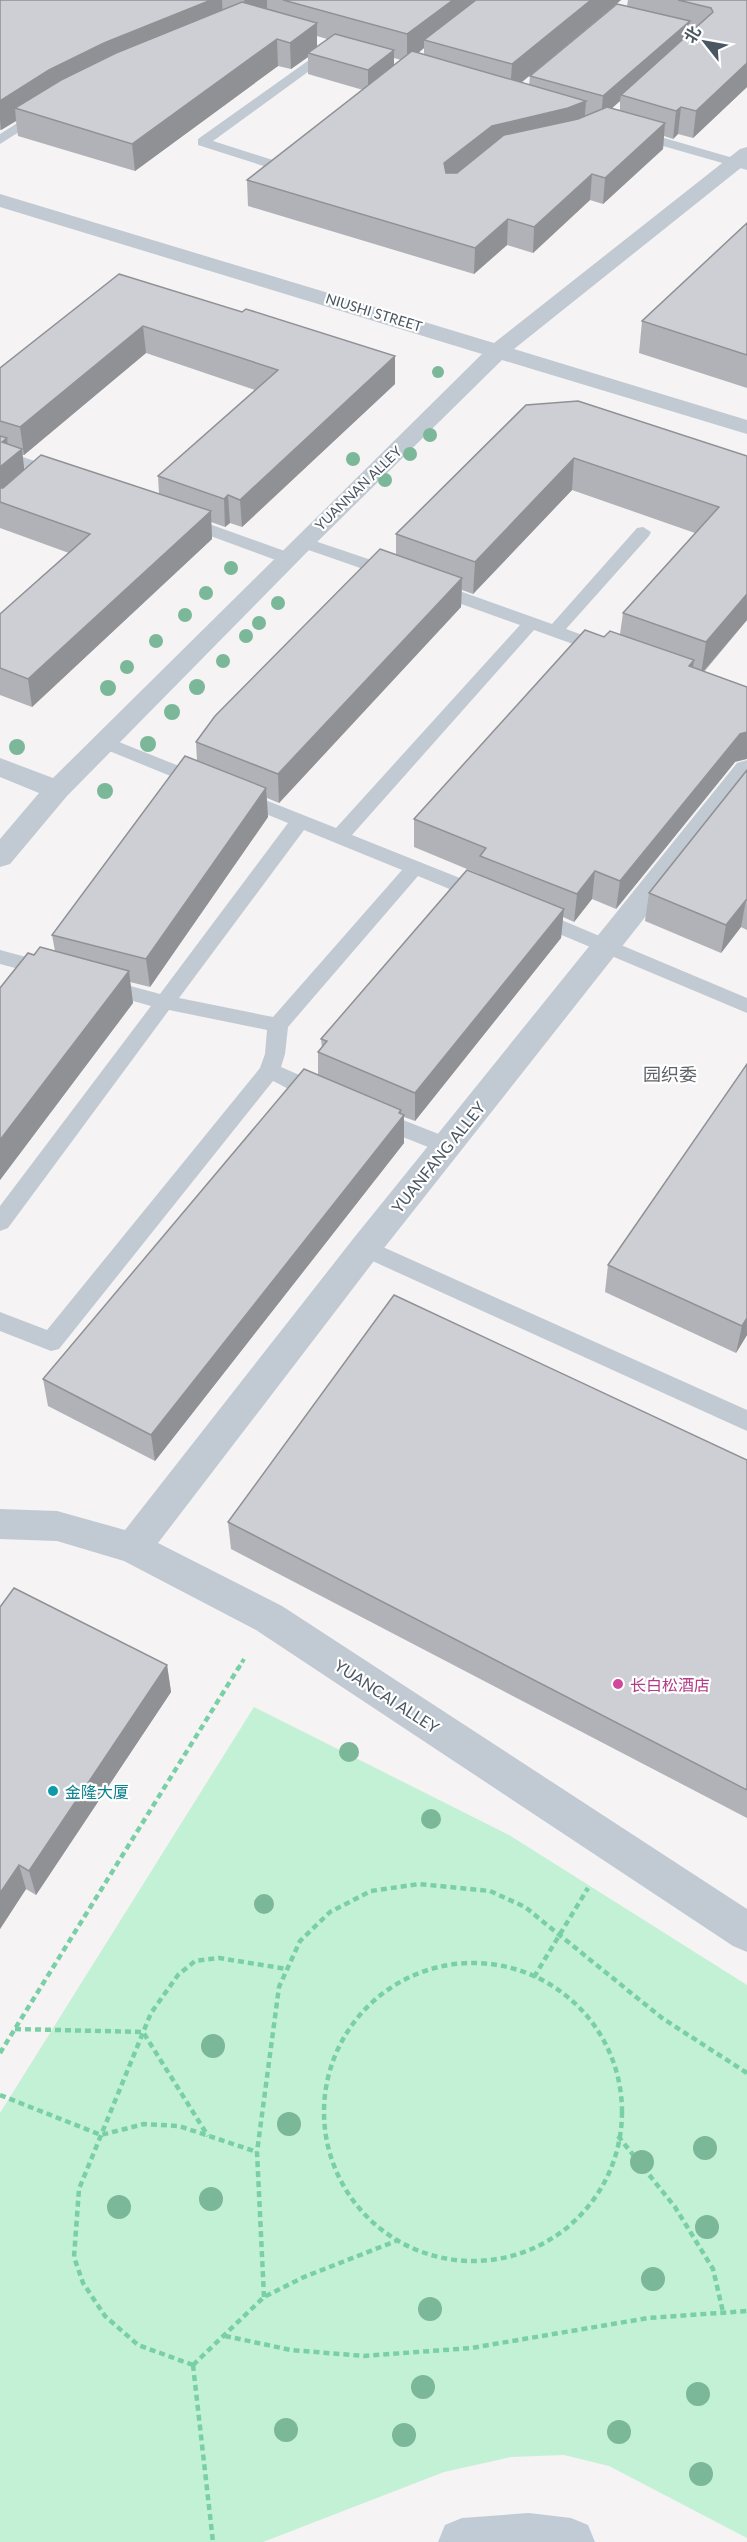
<svg xmlns="http://www.w3.org/2000/svg" width="747" height="2542" font-family="Lato,'Noto Sans SC',sans-serif">
  <rect width="100%" height="100%" fill="#f5f3f3"/>
  <path fill="#c3f1d5" d="M254,1707L509,1835L747,1985V2538L609,2466L564,2455L511,2457L444,2472L263,2542H0V2113Z"/>
  <g fill="none" stroke-linecap="round" stroke-linejoin="round">
    <path stroke="#7ad0a6" stroke-width="4" stroke-dasharray="4.5 3" stroke-linecap="butt" d="M238,1669L244,1659"/>
    <g stroke="#7ad0a6" stroke-width="4.5" stroke-dasharray="6 4" stroke-linecap="butt">
      <circle cx="473" cy="2112" r="149"/>
      <path d="M534,1977L588,1888"/>
      <path d="M15,2029L143,2032L208,2136"/>
      <path d="M0,2053L239,1667"/>
      <path d="M0,2095L101,2135L144,2124L179,2126L257,2152"/>
      <path d="M618,2136L675,2207L713,2269L723,2312"/>
      <path d="M264,2297L257,2152L279,1987L300,1941L330,1912L371,1891L419,1884L490,1891L525,1907L662,2018L747,2073"/>
      <path d="M225,2336L291,2350L364,2356L471,2348L648,2318L747,2311"/>
      <path d="M193,2365L138,2345L105,2316L83,2283L74,2257L79,2189L151,2013L178,1975L195,1961L219,1958L287,1969"/>
      <path d="M193,2365L264,2297L304,2277L396,2241"/>
      <path d="M193,2365L213,2542"/>
    </g>
    <g fill="#c1cad2" fill-rule="evenodd">
      <path d="M333,43L338,44V50L213,141L279,162L290,153H300V159L286,170H276L198,145V139Z"/>
      <path d="M41,108L48,112L46,115L0,144V134Z"/>
      <path d="M633,129L747,162V170L628,136V130Z"/>
      <path d="M0,449L63,471L65,474L57,479L0,459Z"/>
      <path d="M184,515L293,554L295,558L287,563L281,562L178,524L176,520Z"/>
      <path d="M643,527L651,532L649,536L566,629L610,645L613,649L610,653H598L534,630L352,835L490,890L493,895L490,900H476L418,876L288,1027L285,1054L281,1067L327,1087L331,1093L327,1099C311,1104 288,1088 273,1081L59,1349L51,1351L0,1331V1312L47,1330L260,1068L265,1054L267,1030L169,1010L8,1228L0,1231V1206L151,1006L94,990L91,985L94,980L101,978L160,994L288,823L231,800L229,796L231,792H245L336,828L520,625L428,592L425,588L428,584H440L552,624L637,528ZM304,830L402,870L273,1017L179,998Z"/>
      <path d="M303,537L401,570L404,574L395,579L389,578L297,546L295,542Z"/>
      <path d="M104,736L209,778L211,782L209,786H195L97,746L95,742Z"/>
      <path d="M533,908L747,998V1013L526,920L523,915L526,910Z"/>
      <path d="M0,950L56,965L59,970L56,975L49,977L0,964Z"/>
      <path d="M375,1109L454,1140L457,1146L454,1152L446,1154L367,1123L364,1117L367,1111Z"/>
      <path d="M365,1239L747,1410V1431L357,1254L354,1248L357,1242Z"/>
    </g>
    <g fill="#c1cad2" fill-rule="evenodd">
      <path d="M747,147V163L514,349L747,420V434L502,360L312,547L67,796L10,864L0,867V839L39,793L0,777V758L53,778L482,354L0,207V194L494,343L740,149Z"/>
      <path d="M747,760V788L377,1257L158,1543L282,1606L747,1909V1952L733,1946L256,1630L124,1561L57,1541L0,1539V1509L57,1511L125,1530L353,1239L737,763Z"/>
    </g>
    <path fill="#c1cbd6" fill-rule="evenodd" d="M529,2513L571,2518L588,2525L595,2542H438L445,2525L462,2518Z"/>
  </g>
  <g fill="#7bb799">
    <circle cx="438" cy="372" r="6"/>
    <circle cx="430" cy="435" r="7"/>
    <circle cx="410" cy="454" r="7"/>
    <circle cx="353" cy="459" r="7"/>
    <circle cx="385" cy="480" r="7"/>
    <circle cx="231" cy="568" r="7"/>
    <circle cx="206" cy="593" r="7"/>
    <circle cx="278" cy="603" r="7"/>
    <circle cx="185" cy="615" r="7"/>
    <circle cx="259" cy="623" r="7"/>
    <circle cx="246" cy="636" r="7"/>
    <circle cx="156" cy="641" r="7"/>
    <circle cx="223" cy="661" r="7"/>
    <circle cx="127" cy="667" r="7"/>
    <circle cx="197" cy="687" r="8"/>
    <circle cx="108" cy="688" r="8"/>
    <circle cx="172" cy="712" r="8"/>
    <circle cx="148" cy="744" r="8"/>
    <circle cx="17" cy="747" r="8"/>
    <circle cx="105" cy="791" r="8"/>
    <circle cx="349" cy="1752" r="10"/>
    <circle cx="431" cy="1819" r="10"/>
    <circle cx="264" cy="1904" r="10"/>
    <circle cx="213" cy="2046" r="12"/>
    <circle cx="289" cy="2124" r="12"/>
    <circle cx="705" cy="2148" r="12"/>
    <circle cx="642" cy="2162" r="12"/>
    <circle cx="211" cy="2199" r="12"/>
    <circle cx="119" cy="2207" r="12"/>
    <circle cx="707" cy="2227" r="12"/>
    <circle cx="653" cy="2279" r="12"/>
    <circle cx="430" cy="2309" r="12"/>
    <circle cx="423" cy="2387" r="12"/>
    <circle cx="698" cy="2394" r="12"/>
    <circle cx="286" cy="2430" r="12"/>
    <circle cx="619" cy="2432" r="12"/>
    <circle cx="404" cy="2435" r="12"/>
    <circle cx="701" cy="2474" r="12"/>
  </g>
  <g fill="#b0b2b7" fill-rule="evenodd">
    <path d="M0,0H621L521,82L529,85L530,76L627,6L628,0H747V87L693,138L678,134L673,139L664,136L663,149L603,204L590,200L533,253L507,245L474,274L248,206L247,180L363,90L308,74V57L291,69L278,66L135,171L18,136L16,121L1,130H0ZM317,36L327,39L317,47ZM424,48V55L418,53ZM394,58L401,60L394,65ZM620,101V110L612,108Z"/>
    <path d="M747,223V388L639,353L642,321Z"/>
    <path d="M119,274L395,384L242,527L230,523L225,527L211,522L212,539L32,707L0,695V614L69,553L0,528V368ZM146,353L255,390L158,476L159,494L24,470L22,455H24Z"/>
    <path d="M526,405L747,456V620L704,672L735,762L616,909L592,899L574,922L563,917L561,938L415,1121L404,1117V1143L155,1461L48,1406L43,1379L318,1075V1052L322,1048L321,1039L479,875V874L414,847V819L604,637L620,634L623,613L695,533L572,490L473,594L462,590L461,607L279,803L267,798L268,817L150,987L130,982L133,1003L0,1180V988L34,955L55,951L52,935L197,761L196,742L396,555V534Z"/>
    <path d="M747,770V930L741,927L721,953L645,921L649,893Z"/>
    <path d="M747,1064V1335L736,1353L605,1292L608,1265Z"/>
    <path d="M747,1460V1818L231,1549L228,1522Z"/>
    <path d="M0,1607L167,1665L171,1692L36,1895L26,1889L0,1929Z"/>
  </g>
  <g fill="#909195">
    <path d="M211,0H222L223,22L15,108L16,121L1,130L0,120V101L49,70L104,43Z"/>
    <path d="M244,0H267V11L245,15Z"/>
    <path d="M453,0H487L424,40V48L407,62V34Z"/>
    <path d="M591,0H621L510,92L512,64Z"/>
    <path d="M690,21L688,42L621,95L620,101L601,118L603,96Z"/>
    <path d="M317,23V50L308,53V57L291,69L290,43Z"/>
    <path d="M277,39L278,66L135,171L132,144Z"/>
    <path d="M394,50V71L368,91V70Z"/>
    <path d="M747,63V87L693,138L696,111Z"/>
    <path d="M586,101L584,126L444,189V163L492,126Z"/>
    <path d="M681,107L678,134L673,139L676,111Z"/>
    <path d="M665,123L663,149L603,204L605,178Z"/>
    <path d="M592,174L590,200L533,253L534,227Z"/>
    <path d="M508,219L507,245L474,274L475,248Z"/>
    <path d="M143,326L146,353L24,455L20,427Z"/>
    <path d="M395,356V384L242,527L240,500Z"/>
    <path d="M7,438L9,459L22,449L25,476L0,498V467L2,442Z"/>
    <path d="M574,458L572,490L473,594L475,562Z"/>
    <path d="M228,495L230,523L225,527L224,499Z"/>
    <path d="M211,511L212,539L32,707L28,679Z"/>
    <path d="M462,578L461,607L279,803L278,774Z"/>
    <path d="M747,594V620L701,674L706,642Z"/>
    <path d="M694,660L690,687L689,666Z"/>
    <path d="M747,732V759L735,762L616,909L620,881L740,734Z"/>
    <path d="M266,788L268,817L150,987L146,959Z"/>
    <path d="M595,871L592,899L574,922L577,894Z"/>
    <path d="M746,900L741,927L721,953L726,925Z"/>
    <path d="M564,909L561,938L415,1121V1093Z"/>
    <path d="M129,971L133,1003L0,1180V1140Z"/>
    <path d="M401,1110V1119L404,1115V1143L155,1461L151,1435Z"/>
    <path d="M747,1318V1335L736,1353L742,1326Z"/>
    <path d="M167,1665L171,1692L36,1895L29,1871Z"/>
    <path d="M19,1865L26,1889L0,1929V1893Z"/>
  </g>
  <g fill="#cdcfd5" stroke="#909195" stroke-width="1.5">
    <path d="M0,0H211L104,43L49,70L0,101Z"/>
    <path d="M283,0H453L407,34Z"/>
    <path d="M476,0H591L512,64L424,40Z"/>
    <path d="M678,0H747V63L696,111L681,107L676,111L621,95L713,12L711,8Z"/>
    <path d="M242,2L317,23L290,43L277,39L132,144L15,108L61,80L116,53Z"/>
    <path d="M617,4L690,21L603,96L530,76Z"/>
    <path d="M335,34L394,50L368,70L308,53Z"/>
    <path d="M412,51L586,101L568,108L492,126L444,163L446,173H457L504,135L578,119L607,107L665,123L605,178L592,174L534,227L508,219L475,248L247,180Z"/>
    <path d="M747,223V355L642,321Z"/>
    <path d="M119,274L242,312L246,309L395,356L240,500L228,495L224,499L158,476L278,370L143,326L20,427L0,421V368Z"/>
    <path d="M578,401L747,456V594L706,642L623,613L719,507L574,458L475,562L396,534L526,405Z"/>
    <path d="M0,436L7,438L2,442L22,449L0,467Z"/>
    <path d="M41,455L211,511L28,679L0,668V614L90,534L0,502V488H3Z"/>
    <path d="M380,549L462,578L278,774L196,742L215,716Z"/>
    <path d="M585,630L604,637L610,631L694,660L689,666L747,687V732L740,734L620,881L595,871L577,894L480,856L486,848L414,819Z"/>
    <path d="M185,756L266,788L146,959L52,935Z"/>
    <path d="M747,770V900H746L726,925L649,893Z"/>
    <path d="M467,870L564,909L415,1093L318,1052L327,1041L321,1039Z"/>
    <path d="M40,947L129,971L0,1140V988L28,953L34,955Z"/>
    <path d="M747,1064V1318L742,1326L608,1265Z"/>
    <path d="M304,1069L401,1110L399,1113L404,1115L151,1435L43,1379Z"/>
    <path d="M394,1295L747,1460V1790L228,1522Z"/>
    <path d="M14,1588L167,1665L29,1871L19,1865L0,1893V1607Z"/>
  </g>
  <circle fill="#d1479c" stroke="#fff" stroke-width="2" cx="618" cy="1684" r="6"/>
  <circle fill="#0f9aa8" stroke="#fff" stroke-width="2" cx="53" cy="1791" r="6"/>
  <g text-anchor="middle" dominant-baseline="central" stroke-width="4.5" stroke-linejoin="round" paint-order="stroke">
    <g font-size="14" fill="#4a5661" stroke="#fff">
      <text transform="translate(374 312) rotate(17)">NIUSHI STREET</text>
      <text transform="translate(358 488) rotate(-44)">YUANNAN ALLEY</text>
    </g>
    <g font-size="16" fill="#4a5661" stroke="#fff">
      <text transform="translate(438 1157) rotate(-51)">YUANFANG ALLEY</text>
      <text transform="translate(387 1696) rotate(33)">YUANCAI ALLEY</text>
    </g>
    <g font-size="16" fill="#b23c85" stroke="#fff" text-anchor="start">
      <text x="630" y="1684">长白松酒店</text>
    </g>
    <g font-size="16" fill="#0d838f" stroke="#fff" text-anchor="start">
      <text x="65" y="1791">金隆大厦</text>
    </g>
    <g font-size="18" fill="#5f6368" stroke="#fff">
      <text x="670" y="1074">园织委</text>
    </g>
  </g>
  <g transform="translate(705 42) rotate(301)" stroke="#ffffff" stroke-width="4.5" paint-order="stroke">
  <path d="M0-4.5L10 22L0 15L-10 22Z" fill="#4a5661"/>
  <text y="-9" font-size="16" font-weight="bold" text-anchor="middle" fill="#4a5661">北</text>
  </g>
</svg>
